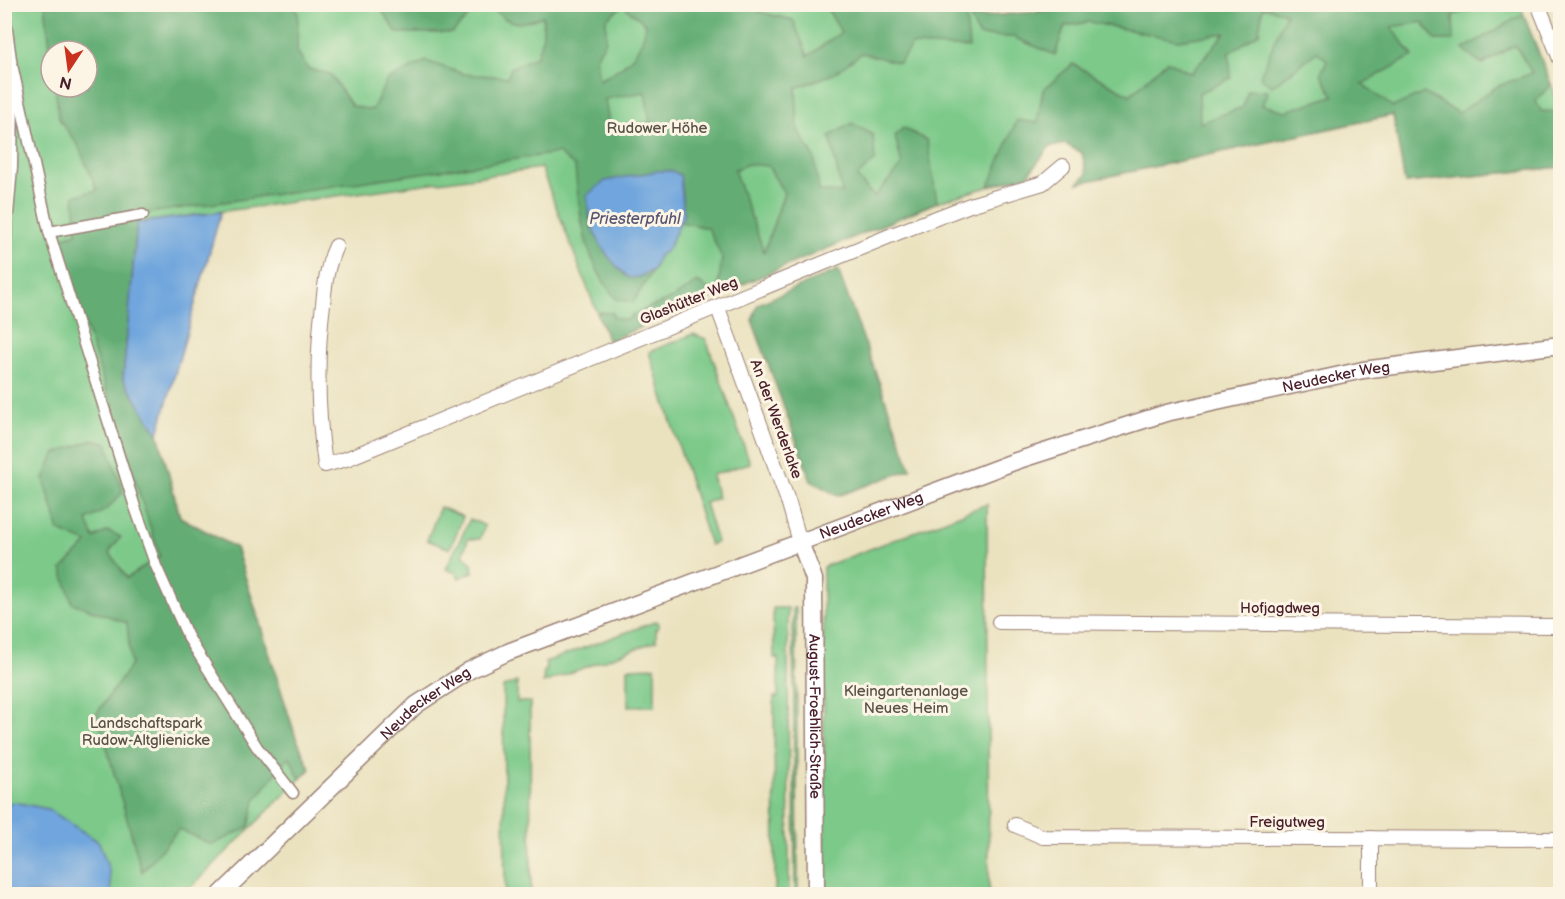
<svg xmlns="http://www.w3.org/2000/svg" width="1565" height="899" font-family="'Balsamiq Sans',sans-serif">
  <rect width="100%" height="100%" fill="#fcf5e5"/>
  <filter id="ink" filterUnits="userSpaceOnUse"><feTurbulence type="fractalNoise" baseFrequency=".0167" numOctaves="2"/><feDisplacementMap in="SourceGraphic" scale="12" xChannelSelector="R" yChannelSelector="G"/><feConvolveMatrix kernelMatrix="1 2 1 2 8 2 1 2 1" color-interpolation-filters="sRGB"/></filter>
  <filter id="wash" filterUnits="userSpaceOnUse"><feTurbulence type="fractalNoise" baseFrequency=".008" numOctaves="4" result="noise"/><feDisplacementMap in="SourceGraphic" scale="24" xChannelSelector="R" yChannelSelector="G"/><feGaussianBlur stdDeviation="1.35" result="paint"/><feColorMatrix in="noise" values="0 0 0 0 0 0 0 0 0 0 0 0 0 0 0 0 0 1.4 0 .05"/><feComposite in="paint" operator="in"/></filter>
  <g filter="url(#wash)">
    <rect width="100%" height="100%" fill="#eae2bf"/>
    <g fill="#7bc989" stroke="#62745a" stroke-width="1.5" fill-rule="evenodd">
      <path d="M968,4L970,18L1116,4L1520,5L1560,107V167L1405,183L1393,115L1078,183L1087,174L1082,153L1065,144L1049,147L1028,175L937,202L608,341L541,168L137,223L123,379L158,434L180,517L236,548L295,735L310,769L184,894H5V5ZM51,51H87V87H51Z"/>
      <path d="M693,334L706,339L750,463L712,475L718,498L705,503L717,542L710,545L649,352Z"/>
      <path d="M987,504L989,894H825L823,567Z"/>
      <path d="M440,507L463,517L450,549L427,540Z"/>
      <path d="M470,519L485,526L480,539H468L463,554L472,564L473,572L459,578L456,573L446,569Z"/>
      <path d="M773,608H788L789,894H775L774,697H778V658H774Z"/>
      <path d="M793,608H796L798,894H795Z"/>
      <path d="M657,621L659,627L656,629V641L543,683L544,671L547,670L545,662Z"/>
      <path d="M655,667V706H628V668Z"/>
      <path d="M517,682V702H530L531,894H505L503,687Z"/>
    </g>
    <g fill="#64ad75" stroke="#576650" stroke-width="1.5" fill-rule="evenodd">
      <path d="M1116,4L1492,5L1453,15L1454,40H1435L1423,22L1391,27L1413,56L1362,84L1393,107L1424,93L1458,113L1496,87L1532,73L1515,45L1482,64L1463,49L1523,14L1551,84L1536,101L1541,111L1560,112V167L1405,183L1393,115L1078,183L1087,174L1082,153L1066,144L1049,147L1028,175L989,186L1017,120L1037,123L1043,90L1073,64L1130,95L1167,61L1191,73L1225,33L1179,40L1089,22L1065,26L1055,55L1013,37L979,36L970,18ZM1263,7L1286,13L1260,77L1272,86L1317,52L1327,60L1321,73L1333,96L1286,111L1262,105L1268,91L1248,90L1243,107L1200,123L1199,93L1231,78L1229,53L1259,33Z"/>
      <path d="M45,5H292L298,12L297,51L308,69L330,74L352,106L372,110L387,80L426,61L464,74L508,77L511,68L537,56L543,35V16C529,21 518,27 504,18C496,13 494,7 483,5H751L759,12L793,20L808,56L841,32L825,5H965L969,48L912,45L899,63L862,53L833,74L796,88L798,130L814,157L819,191L842,193L830,136L852,123L873,135L875,160L857,177L874,197L902,165L895,136L903,128L927,140L937,202L608,341L597,312L613,313V317L624,320L632,318L631,315L673,298L697,282L717,294L722,258L708,228L680,222L684,214L588,210L592,228L639,277L653,270L633,303L616,299C583,258 580,218 575,167L558,153L135,215L137,223L123,379L158,434L180,517L236,548L295,735L310,769L300,779L289,757L255,800L249,827L212,845L179,829L142,872L97,713L131,665L127,623L72,603L62,569L87,543L59,531L44,479L54,454L93,440L107,443L123,492L106,510L87,520L94,538L108,531L121,537L109,552L127,578L160,556C124,451 93,344 57,239L77,233L74,196L97,190L78,145L59,119L55,87H87V51H51V54ZM623,6L646,24C642,53 625,68 599,80L596,58L606,40V19ZM645,92L650,122L610,129L605,99ZM748,164L768,166L784,193L764,252L734,170Z"/>
      <path d="M378,5H480L452,33H397Z"/>
      <path d="M838,270L911,469L838,496L811,481L752,320L758,304Z"/>
    </g>
    <g fill="#6fa6dd" stroke="#5c6284" stroke-width="1.5">
      <path d="M657,171H672L680,175L684,214L668,249L659,256L653,270L639,277L629,278C602,255 589,231 587,195L605,181Z"/>
      <path d="M221,212L158,434L123,379L137,223Z"/>
      <path d="M14,802L48,809L99,842L109,870L112,894H5V804Z"/>
    </g>
  </g>
  <g filter="url(#ink)">
    <g fill="none" stroke-linecap="round" stroke-linejoin="round">
      <defs>
        <g id="pedestrian">
          <path d="M4,8L13,74"/>
          <path d="M13,69L49,232L135,507L156,566L188,637L257,747L293,793"/>
          <path d="M49,232L143,215"/>
          <path d="M4,262L12,167L13,89"/>
        </g>
        <g id="minor">
          <path d="M1538,4L1560,59"/>
          <path d="M336,246C327,265 325,284 323,304C316,359 317,410 325,465L346,459L897,233L970,205L1043,183L1063,166"/>
          <path d="M718,308L789,504L800,542"/>
          <path d="M999,622L1560,626"/>
          <path d="M1015,825L1043,837L1560,839"/>
          <path d="M1371,894V838"/>
        </g>
        <g id="tertiary">
          <path id="s1" d="M800,542L814,579L816,894"/>
          <path id="s2" d="M221,894L416,705L470,670L508,652L1016,461L1166,413L1363,370L1560,345"/>
        </g>
      </defs>
      <use href="#pedestrian" stroke="#9a8075" stroke-width="13"/>
      <use href="#minor" stroke="#9a8075" stroke-width="16"/>
      <use href="#tertiary" stroke="#9a8075" stroke-width="19"/>
      <use href="#pedestrian" stroke="#fff" stroke-width="10"/>
      <use href="#minor" stroke="#fff" stroke-width="14"/>
      <use href="#tertiary" stroke="#fff" stroke-width="16"/>
    </g>
  </g>
  <g text-anchor="middle" dominant-baseline="central" stroke-width="6" stroke-linejoin="round" paint-order="stroke">
    <g font-size="15" fill="#595247" stroke="#fcf5e5">
      <text x="657" y="128">Rudower Höhe</text>
      <text x="906" y="691">Kleingartenanlage<tspan x="906" dy="17">Neues Heim</tspan></text>
      <text x="146" y="723">Landschaftspark<tspan x="146" dy="17">Rudow-Altglienicke</tspan></text>
    </g>
    <g font-size="15" fill="#4a1f2b" stroke="#fcf5e5">
      <text transform="translate(689 301) rotate(-22)">Glashütter Weg</text>
      <text stroke="none"><textPath href="#s2" startOffset="1252">Neudecker Weg</textPath></text>
      <text transform="translate(776 419) rotate(70)">An der Werderlake</text>
      <text stroke="none"><textPath href="#s2" startOffset="766">Neudecker Weg</textPath></text>
      <text x="1280" y="608">Hofjagdweg</text>
      <text stroke="none"><textPath href="#s2" startOffset="280">Neudecker Weg</textPath></text>
      <text stroke="none"><textPath href="#s1" startOffset="177">August-Froehlich-Straße</textPath></text>
      <text x="1287" y="822">Freigutweg</text>
    </g>
    <g font-size="16" font-style="italic" fill="#595572" stroke="#fcf5e5">
      <text x="635" y="219">Priesterpfuhl</text>
    </g>
  </g>
  <rect width="1565" height="899" fill="none" stroke="#fcf5e5" stroke-width="24"/>
  <g transform="translate(69 69) rotate(193)"><circle r="28" fill="#fcf5e5" stroke="#b59f9b" stroke-width="1.5"/>
  <path d="M0-4.5L10 22L0 15L-10 22Z" fill="#c8321e"/>
  <text y="-9" font-size="16" font-weight="bold" text-anchor="middle" fill="#4a1f2b">N</text>
  </g>
</svg>
